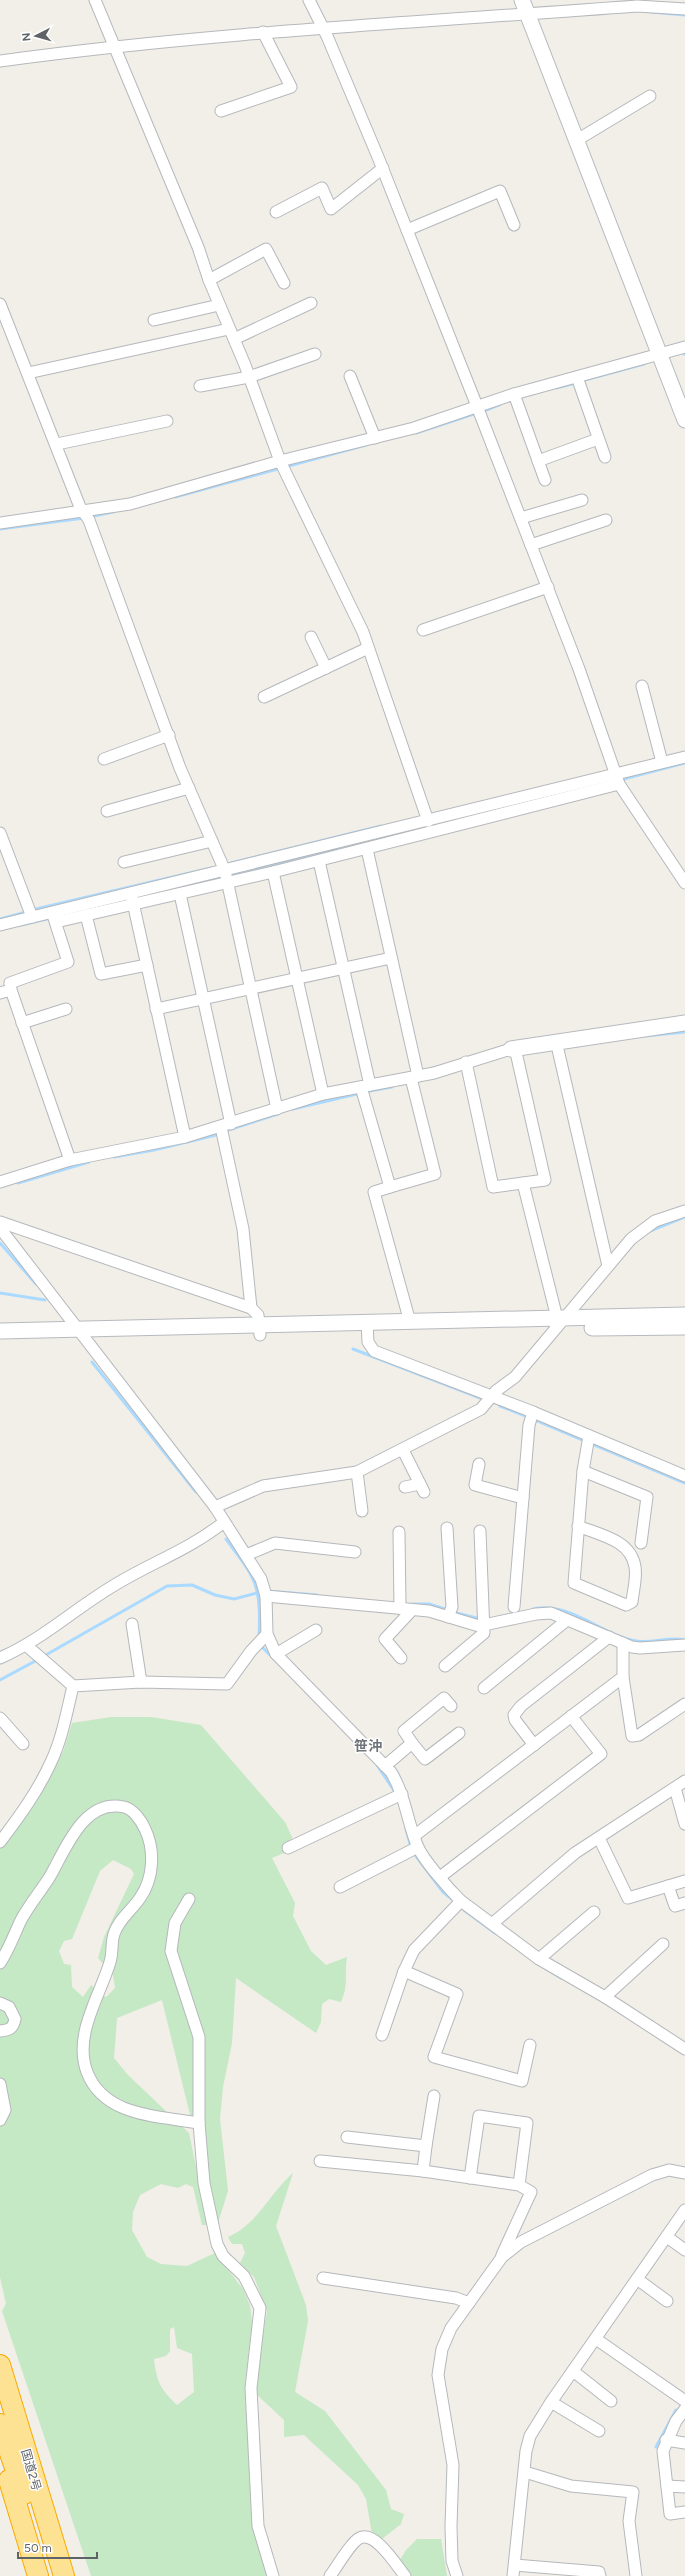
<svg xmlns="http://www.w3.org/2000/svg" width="685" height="2576" font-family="Figtree,'Noto Sans JP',sans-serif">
  <rect width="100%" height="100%" fill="#f1efe8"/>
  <g fill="#c5e8c5" fill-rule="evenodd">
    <path d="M111,1717H151L201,1725L285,1822L292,1837L291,1850L272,1858L295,1903L293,1916L311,1951L326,1965L347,1957C344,1976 349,1984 341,2002L329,1999L322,2004L321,2022L316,2033L236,1978L232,2043L223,2087L220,2119L228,2191L217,2226L162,2000L117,2018L114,2058L128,2075L189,2133L208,2225H202L193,2187L186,2184L178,2188L161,2184L140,2195L133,2212L132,2230L147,2257L161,2264L187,2266L215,2253L243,2289L250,2305L252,2323L245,2384L253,2516L268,2576H91L2,2311L6,2304L0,2277V1848L63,1752L72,1723ZM113,1860L131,1869L134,1874L104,1937L98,1958L113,1975L115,1988L106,1997L91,1985L83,1997L72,1987L71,1965L64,1964L59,1951L64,1941L72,1939L100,1871ZM174,2327L177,2348L192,2354L194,2392L177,2405C160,2389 157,2382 154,2359L166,2356L170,2351V2329Z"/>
    <path d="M293,2173L276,2226L306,2305L308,2321L295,2392L325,2411L386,2490L391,2509L404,2514L401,2524L382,2539L372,2534L366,2499L358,2485L304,2435L284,2437V2420L254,2392L267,2311L254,2277L240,2263L245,2253L242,2244H232L228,2237C258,2224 269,2194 293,2173Z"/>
    <path d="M417,2539H441L447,2576H409L398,2563L406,2550Z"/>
  </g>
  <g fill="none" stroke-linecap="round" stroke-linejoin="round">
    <g stroke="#aadaff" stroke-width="3">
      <path d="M651,12L685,15"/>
      <path d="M684,354H685"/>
      <path d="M581,381L644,364"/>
      <path d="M556,388L576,383"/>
      <path d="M484,411L501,404"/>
      <path d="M416,433L474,414"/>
      <path d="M175,497L366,445"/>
      <path d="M89,517L113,512"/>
      <path d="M0,529L84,518"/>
      <path d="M620,780L685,763"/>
      <path d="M231,863L381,826"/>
      <path d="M229,876L389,837"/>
      <path d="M154,894L222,876"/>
      <path d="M36,909L211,868"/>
      <path d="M0,919L26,912"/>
      <path d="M21,925L51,918"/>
      <path d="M645,1036L685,1032"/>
      <path d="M370,1091L392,1087"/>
      <path d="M293,1109L357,1094"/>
      <path d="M225,1131L278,1114"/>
      <path d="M114,1157L154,1150L220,1134"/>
      <path d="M18,1183L89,1162"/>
      <path d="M650,1231L685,1217"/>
      <path d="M0,1243L36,1284"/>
      <path d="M0,1293L45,1300"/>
      <path d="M353,1349L483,1399"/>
      <path d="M92,1362L196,1492"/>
      <path d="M500,1406L528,1417"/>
      <path d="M533,1419L585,1441"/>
      <path d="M590,1443L685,1483"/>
      <path d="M226,1539C254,1577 262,1584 259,1634"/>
      <path d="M267,1591L317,1595"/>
      <path d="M412,1604H429L448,1610"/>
      <path d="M533,1609C570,1601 601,1635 636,1641C653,1644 669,1636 685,1640"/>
      <path d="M453,1612L480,1619"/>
      <path d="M261,1646L274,1659"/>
      <path d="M44,1656L167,1586L192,1585L215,1595L234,1599L261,1592"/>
      <path d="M0,1680L39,1659"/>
      <path d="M377,1765L395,1792"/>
      <path d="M406,1829L411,1847"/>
      <path d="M413,1852L443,1892L453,1900"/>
      <path d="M460,1907L495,1933"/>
      <path d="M534,1961L561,1978"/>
      <path d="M656,2447L676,2410"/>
    </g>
    <defs>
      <g id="street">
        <path d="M95,0L198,247L209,280L245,365L280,461L363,632L428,821"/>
        <path d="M309,0L327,36L378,157L475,401L579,669L619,784L685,883"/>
        <path d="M0,61C212,32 424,22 637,6L685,9"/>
        <path d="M221,111L291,87L263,32"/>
        <path d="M577,140L650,96"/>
        <path d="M276,212L322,188L331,209L383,168"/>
        <path d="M407,230L500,191L514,225"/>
        <path d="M209,280L266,249L284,283"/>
        <path d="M0,304L80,507L89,520L180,768L225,871L277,1109"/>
        <path d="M154,320L219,305"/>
        <path d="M234,339L311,303"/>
        <path d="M28,373L229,329"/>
        <path d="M350,376L375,438"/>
        <path d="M577,377L605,457"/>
        <path d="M200,386L249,377L315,354"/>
        <path d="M514,394L545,480"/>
        <path d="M57,444L167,421"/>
        <path d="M538,461L598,439"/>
        <path d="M521,518L582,500"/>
        <path d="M0,523L130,504L280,461L414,428L514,394L685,347"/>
        <path d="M531,545L606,520"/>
        <path d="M423,630L548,587"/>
        <path d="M311,637L326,668"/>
        <path d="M642,686L662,762"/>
        <path d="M264,697L368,648"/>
        <path d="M104,759L169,735"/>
        <path d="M107,811L189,788"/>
        <path d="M0,833L32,917"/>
        <path d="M367,849L418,1076"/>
        <path d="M319,861L370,1085"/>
        <path d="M124,862L212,841"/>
        <path d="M273,872L323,1094"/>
        <path d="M180,894L231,1124"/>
        <path d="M132,898L185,1137"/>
        <path d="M86,915L101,974L147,965"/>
        <path d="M56,922L273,872L619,784"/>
        <path d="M0,925L685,757"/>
        <path d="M11,990L70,1160"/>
        <path d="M0,993L11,990L10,983L68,962L53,915"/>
        <path d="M156,1009L391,958"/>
        <path d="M22,1023L66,1009"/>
        <path d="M556,1041L608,1266"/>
        <path d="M466,1062L493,1187L545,1180L515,1048"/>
        <path d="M361,1087L390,1187L435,1174L411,1078"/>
        <path d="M221,1127L243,1229L251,1308"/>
        <path d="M0,1182L70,1160L185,1137L323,1094L434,1073L511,1049"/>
        <path d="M523,1183L555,1310V1324"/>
        <path d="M390,1187L374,1192L410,1322"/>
        <path d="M0,1222L251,1308L258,1315L260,1335"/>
        <path d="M0,1228L215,1507L261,1579L266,1596L267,1634L276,1654L391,1772C405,1795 407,1820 417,1845C423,1860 449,1889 461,1901L539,1959L605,1997L685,2049"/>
        <path d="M367,1323L368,1342L374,1351L533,1412L685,1476"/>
        <path d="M403,1450L424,1492"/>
        <path d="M479,1464L475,1485L523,1498"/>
        <path d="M583,1471L647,1497L641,1543"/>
        <path d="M357,1472L362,1511"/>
        <path d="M405,1487L420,1484"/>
        <path d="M215,1507L263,1486L357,1472L481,1409L496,1391L515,1377L631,1239L655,1221L685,1211"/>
        <path d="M578,1526C600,1535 631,1540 635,1567C637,1578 633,1591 632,1602L626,1605L574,1583L583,1471L589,1436"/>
        <path d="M447,1528L452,1607L448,1617"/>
        <path d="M399,1532L400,1608"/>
        <path d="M246,1555L275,1543L355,1552"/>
        <path d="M266,1596L429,1611L479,1626L536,1614L551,1613L632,1647L640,1648L685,1645"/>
        <path d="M514,1607L529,1425L533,1412"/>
        <path d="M132,1624L141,1682"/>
        <path d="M27,1646L73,1686L141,1682L227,1684L251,1651L267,1634"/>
        <path d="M276,1654L316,1630"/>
        <path d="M0,1658C43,1639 73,1610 113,1586C150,1563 189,1550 224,1522"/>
        <path d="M401,1658L385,1639L412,1610"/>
        <path d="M445,1666L484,1633L480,1531"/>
        <path d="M623,1677L632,1736L639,1735L685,1704"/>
        <path d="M484,1688L567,1620"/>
        <path d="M0,1718L23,1744"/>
        <path d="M412,1743L404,1731L444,1698L451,1706"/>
        <path d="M534,1745L515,1720L514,1715L521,1706L609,1637"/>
        <path d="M385,1766L412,1743L425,1759L459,1733"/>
        <path d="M675,1788L685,1824"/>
        <path d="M414,1836L623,1677V1643"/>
        <path d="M599,1838L628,1898L685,1881"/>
        <path d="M0,1842C19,1817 38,1791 51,1762C62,1739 67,1711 73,1686"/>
        <path d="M288,1848L402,1794"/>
        <path d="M440,1877L601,1754L571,1716"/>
        <path d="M668,1886L675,1906L685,1903"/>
        <path d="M340,1887L418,1847"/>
        <path d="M189,1899L175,1923L171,1951L199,2037V2123L204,2183L217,2244L223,2256L244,2276L260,2308L251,2388L258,2526L273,2576"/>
        <path d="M492,1924L575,1853L685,1781"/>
        <path d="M539,1959L594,1912"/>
        <path d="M0,1963C9,1949 14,1935 21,1920C29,1905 40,1892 49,1878C65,1851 83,1798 124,1807C133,1809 141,1820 145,1829C155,1850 154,1878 140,1898C132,1910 118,1920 114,1934C111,1943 113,1953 110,1962C100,1996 73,2035 87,2072C104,2117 159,2116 199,2123"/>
        <path d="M404,1971L457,1994L434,2057L522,2081L530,2045"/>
        <path d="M605,1997L663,1944"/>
        <path d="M0,2003L9,2007L15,2019C13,2029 9,2030 0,2031"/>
        <path d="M382,2035L404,1971L414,1950L461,1901"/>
        <path d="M0,2084L5,2110L0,2120"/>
        <path d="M347,2137L426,2146L434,2096"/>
        <path d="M320,2161L423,2171L519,2185L531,2192L502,2255"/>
        <path d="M423,2171L426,2146"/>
        <path d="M470,2178L479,2116L527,2123L519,2185"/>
        <path d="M667,2237L685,2250"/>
        <path d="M323,2278L456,2298L469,2303"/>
        <path d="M637,2279L667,2301"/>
        <path d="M596,2339L685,2401"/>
        <path d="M573,2371L611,2401"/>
        <path d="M551,2402L599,2431"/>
        <path d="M685,2409L676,2421L663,2451L670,2514L685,2512"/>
        <path d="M666,2440L685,2443"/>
        <path d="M525,2472L571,2486L633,2492L629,2521L636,2576"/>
        <path d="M667,2486L685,2487"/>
        <path d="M515,2565L599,2572L600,2576"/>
        <path d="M330,2576C337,2567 349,2545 358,2539C374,2528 396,2565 405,2576"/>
        <path d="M457,2576L452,2561L451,2526L453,2465L438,2375L442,2349L451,2328L502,2257L521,2242L652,2175L669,2170L685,2173"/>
        <path d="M513,2576L526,2451L530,2436L551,2402L685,2210"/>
      </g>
      <g id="secondary">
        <path d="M522,0L685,420"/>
        <path d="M511,1049L685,1023"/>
        <path d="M592,1328L685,1327"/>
        <path d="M0,1331L685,1315"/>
      </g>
      <g id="highway">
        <path d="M0,2365L64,2576"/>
        <path d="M0,2424L24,2494"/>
        <path d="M9,2480L38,2576"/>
      </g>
    </defs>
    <use href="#street" stroke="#b5b8bc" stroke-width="13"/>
    <use href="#secondary" stroke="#b6babf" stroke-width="17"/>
    <use href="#highway" stroke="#f9ab00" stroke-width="22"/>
    <use href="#street" stroke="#fff" stroke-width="11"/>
    <use href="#secondary" stroke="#fff" stroke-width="15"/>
    <use href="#highway" stroke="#fde293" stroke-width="20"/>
  </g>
  <g text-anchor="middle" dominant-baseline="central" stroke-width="3" stroke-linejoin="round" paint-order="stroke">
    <g font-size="12" fill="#5f6368" stroke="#fff">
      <text transform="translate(31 2470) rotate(74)">国道2号</text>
    </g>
    <g font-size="14" font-weight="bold" fill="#70757a" stroke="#fff">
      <text x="368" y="1746">笹沖</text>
    </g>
  </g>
  <g transform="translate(36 36) rotate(264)" stroke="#ffffff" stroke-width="3" paint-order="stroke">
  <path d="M0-3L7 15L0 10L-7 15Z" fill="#5f6368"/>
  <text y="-6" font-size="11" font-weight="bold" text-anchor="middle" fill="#5f6368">N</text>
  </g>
  <path d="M18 2552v6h79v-6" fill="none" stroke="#5f6368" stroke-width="2"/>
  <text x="24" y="2552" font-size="12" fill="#5f6368" stroke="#ffffff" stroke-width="3" paint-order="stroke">50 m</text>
</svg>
